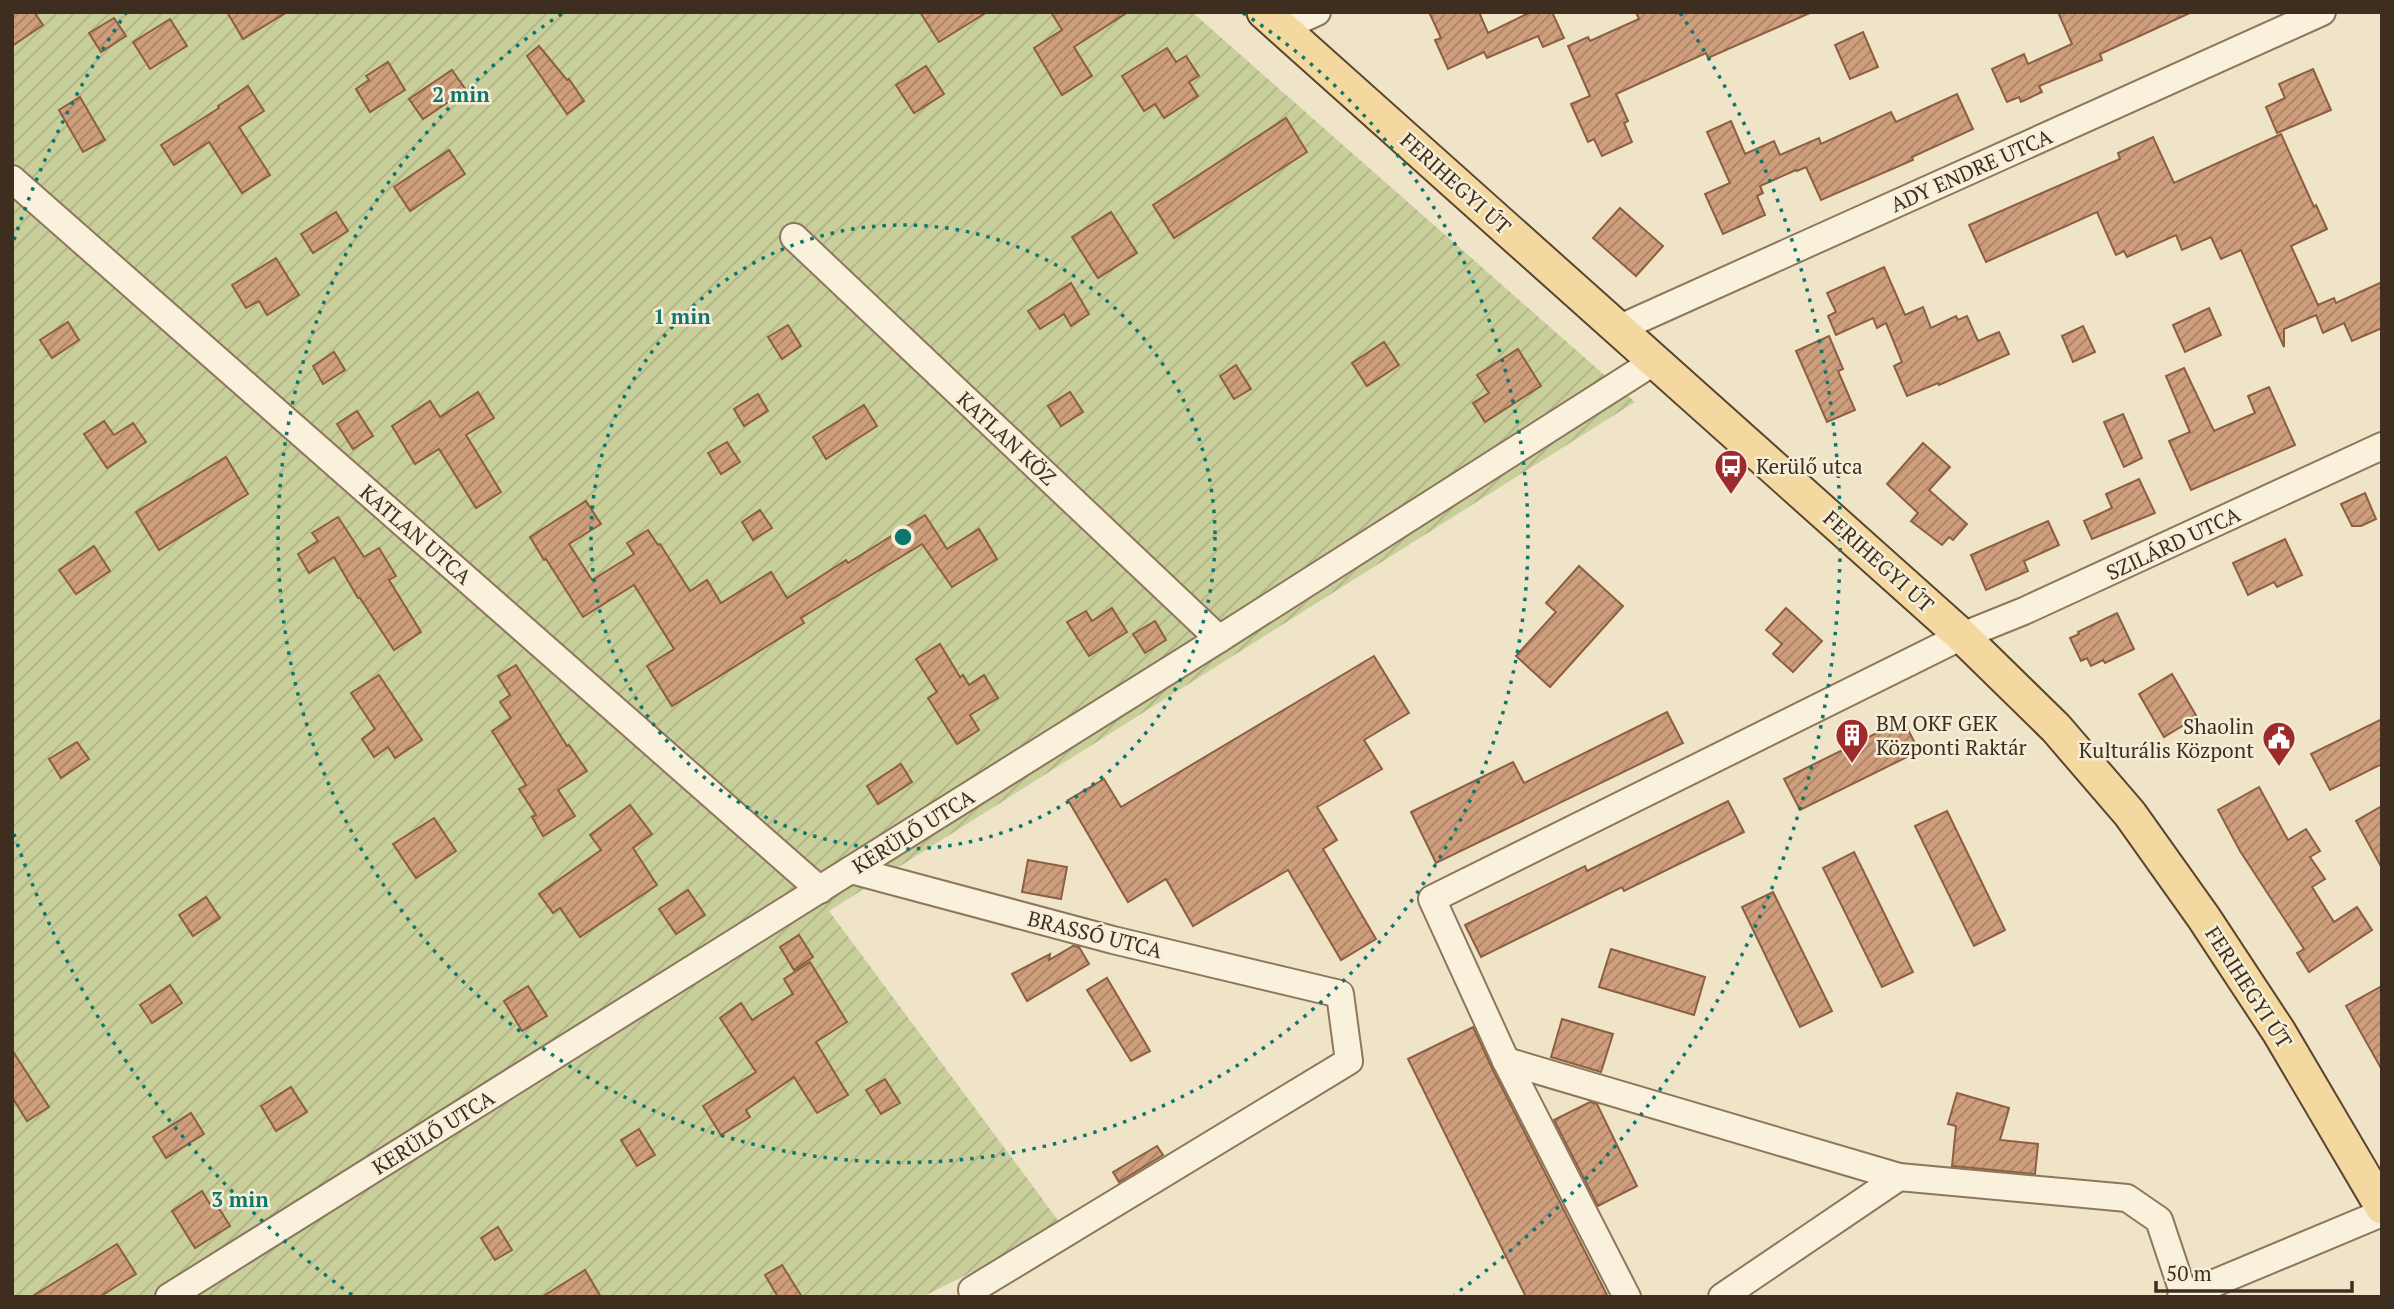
<svg xmlns="http://www.w3.org/2000/svg" width="2394" height="1309" font-family="'PT Serif',serif">
  <defs>
    <pattern id="garden-furrows" width="10" height="10" patternUnits="userSpaceOnUse" patternTransform="scale(1.75)"><rect width="10" height="10" fill="#c9cf9b"/><path d="M-1 1l2-2M0 10L10 0M9 11l2-2" fill="none" stroke="#aeb285"/></pattern>
    <pattern id="building-hatch" width="6" height="6" patternUnits="userSpaceOnUse" patternTransform="scale(1.75)"><rect width="6" height="6" fill="#cf9f7d"/><path d="M-1 1l2-2M0 6l6-6M5 7l2-2" fill="none" stroke="#a98266"/></pattern>
  </defs>
  <rect width="100%" height="100%" fill="#f0e4c8"/>
  <path fill="url(#garden-furrows)" d="M12,12H1192L1635,402L829,911L1063,1227L922,1297H12Z"/>
  <g fill="url(#building-hatch)" stroke="#8d5f41" stroke-width="2">
    <path d="M12,12H34L43,25L12,46Z"/>
    <path d="M227,12H287L243,39Z"/>
    <path d="M920,12H987L939,42Z"/>
    <path d="M1051,12H1128L1074,47L1092,76L1062,95L1034,48L1062,30Z"/>
    <path d="M1429,12H1479L1488,33L1531,12H1552L1564,38L1543,47L1538,36L1487,58L1484,52L1448,69L1435,40L1441,38Z"/>
    <path d="M1636,12H1812L1708,58L1706,53L1616,94L1628,121L1624,123L1632,142L1602,156L1594,139L1588,142L1571,104L1590,96L1568,46L1588,37L1590,41L1639,19Z"/>
    <path d="M2058,12H2192L2100,54L2102,60L2039,86L2042,92L2021,102L2019,97L2007,102L1992,69L2024,54L2028,64L2072,44Z"/>
    <path d="M114,18L126,36L101,52L89,33Z"/>
    <path d="M170,19L187,46L150,69L133,42Z"/>
    <path d="M1863,32L1878,67L1850,79L1835,45Z"/>
    <path d="M539,46L567,80L569,79L584,101L567,114L527,56Z"/>
    <path d="M1167,48L1176,62L1186,56L1199,76L1189,82L1198,96L1164,118L1155,104L1144,111L1122,76Z"/>
    <path d="M388,62L405,90L370,112L356,89L369,80L366,76Z"/>
    <path d="M926,66L944,94L914,113L896,85Z"/>
    <path d="M2313,69L2331,110L2277,133L2266,107L2285,98L2279,84Z"/>
    <path d="M452,70L466,90L423,119L409,99Z"/>
    <path d="M248,86L264,111L239,127L270,175L242,193L209,142L174,165L161,145L219,108L218,106Z"/>
    <path d="M1957,94L1973,129L1912,157L1913,160L1821,200L1806,167L1797,171L1796,170L1760,186L1763,193L1757,196L1765,215L1723,234L1705,194L1730,183L1707,132L1731,121L1745,154L1774,141L1780,155L1819,138L1821,144L1891,112L1896,122Z"/>
    <path d="M80,97L105,140L83,152L59,110Z"/>
    <path d="M1286,118L1307,152L1174,238L1153,205Z"/>
    <path d="M2281,134L2314,207L2316,205L2327,229L2291,246L2318,305L2334,298L2336,303L2382,282V328L2352,341L2344,323L2323,333L2316,315L2284,329V347L2241,250L2221,259L2211,237L2182,250L2176,235L2127,257L2124,251L2116,255L2097,212L1986,262L1969,225L2120,159L2118,153L2153,137L2174,183Z"/>
    <path d="M449,150L465,174L410,211L394,187Z"/>
    <path d="M1620,208L1663,246L1636,276L1593,238Z"/>
    <path d="M336,212L348,231L313,253L301,234Z"/>
    <path d="M1111,212L1137,253L1098,278L1072,237Z"/>
    <path d="M276,258L299,295L267,315L259,301L246,308L232,285Z"/>
    <path d="M1884,267L1905,315L1923,307L1931,328L1956,316L1958,320L1967,316L1978,341L1999,332L2009,354L1939,385L1938,383L1907,396L1894,366L1902,362L1886,323L1877,328L1873,318L1836,335L1828,316L1836,312L1827,293Z"/>
    <path d="M1071,283L1089,314L1071,326L1064,314L1040,329L1028,311Z"/>
    <path d="M2209,308L2221,335L2185,352L2173,325Z"/>
    <path d="M68,322L79,340L52,358L40,340Z"/>
    <path d="M788,325L801,346L782,359L768,337Z"/>
    <path d="M2083,326L2095,352L2073,362L2062,336Z"/>
    <path d="M1829,336L1843,369L1838,371L1855,410L1827,422L1796,351Z"/>
    <path d="M1384,342L1399,365L1367,386L1352,363Z"/>
    <path d="M1518,349L1541,386L1485,422L1473,403L1489,393L1477,375Z"/>
    <path d="M334,352L345,370L323,384L313,366Z"/>
    <path d="M1236,365L1251,389L1234,399L1220,376Z"/>
    <path d="M2184,368L2214,431L2255,413L2248,396L2269,387L2295,445L2191,490L2169,441L2190,432L2166,376Z"/>
    <path d="M478,392L494,418L466,435L501,492L476,508L439,449L415,464L392,426L430,401L440,417Z"/>
    <path d="M1070,392L1083,412L1061,426L1048,406Z"/>
    <path d="M758,394L768,411L744,426L734,409Z"/>
    <path d="M864,405L877,426L826,459L813,437Z"/>
    <path d="M357,411L373,436L353,449L337,424Z"/>
    <path d="M2123,414L2142,458L2124,467L2104,422Z"/>
    <path d="M104,421L114,435L133,423L146,442L107,468L84,434Z"/>
    <path d="M727,442L740,462L721,474L708,453Z"/>
    <path d="M1923,443L1950,467L1929,490L1967,524L1953,540L1949,537L1942,545L1911,521L1918,513L1887,484Z"/>
    <path d="M226,457L248,494L159,550L136,512Z"/>
    <path d="M2139,479L2155,513L2092,539L2084,521L2112,508L2106,494Z"/>
    <path d="M2365,493L2376,519L2361,526H2352L2341,504Z"/>
    <path d="M586,501L601,524L569,544L592,580L634,554L627,543L648,530L658,545L660,544L690,591L707,580L721,603L771,572L787,598L846,560L848,563L925,515L947,549L979,529L997,559L952,587L922,544L801,618L804,623L672,706L647,666L674,649L634,585L583,617L546,559L544,560L530,537Z"/>
    <path d="M760,510L772,528L753,540L742,522Z"/>
    <path d="M338,517L364,557L379,548L396,576L389,580L421,632L394,650L360,598H358L334,557L309,573L298,554L318,541L312,533Z"/>
    <path d="M2048,521L2059,545L2024,561L2028,571L1986,590L1971,555Z"/>
    <path d="M2285,539L2302,575L2277,587L2274,582L2248,595L2233,563Z"/>
    <path d="M94,546L110,571L76,594L59,570Z"/>
    <path d="M1579,566L1623,606L1550,687L1516,656L1556,612L1546,603Z"/>
    <path d="M1112,608L1127,632L1089,656L1067,622L1086,611L1092,621Z"/>
    <path d="M1786,608L1822,641L1793,672L1773,654L1782,644L1766,630Z"/>
    <path d="M2117,613L2134,649L2105,663L2103,660L2091,666L2087,658L2081,661L2070,638L2079,634L2078,632Z"/>
    <path d="M1155,621L1166,640L1145,653L1133,634Z"/>
    <path d="M940,644L960,677L963,675L969,685L984,675L998,698L970,715L979,730L957,744L928,698L937,692L916,659Z"/>
    <path d="M1374,656L1409,713L1364,740L1382,769L1317,807L1337,840L1323,849L1376,939L1341,960L1288,870L1193,926L1166,879L1128,902L1068,800L1104,779L1121,807Z"/>
    <path d="M516,665L567,746L569,745L587,771L558,790L575,816L543,836L532,817L536,815L519,789L526,785L492,731L511,718L500,702L510,695L498,676Z"/>
    <path d="M2172,674L2197,717L2164,737L2139,694Z"/>
    <path d="M379,675L422,740L395,758L388,747L374,757L362,739L375,729L351,693Z"/>
    <path d="M1667,712L1683,743L1436,863L1411,812L1513,762L1524,783Z"/>
    <path d="M2382,719V764L2330,790L2311,754Z"/>
    <path d="M1903,720L1919,751L1800,810L1784,779Z"/>
    <path d="M77,742L89,759L61,778L49,759Z"/>
    <path d="M901,764L912,782L878,804L867,786Z"/>
    <path d="M2259,787L2288,840L2306,829L2320,851L2310,857L2325,879L2312,887L2334,922L2357,907L2372,930L2309,972L2297,953L2304,949L2240,851L2218,810Z"/>
    <path d="M1728,801L1744,832L1624,891L1622,887L1481,957L1465,925L1585,866L1587,871Z"/>
    <path d="M630,805L652,834L633,848L657,885L580,937L560,908L553,913L539,894L601,850L590,835Z"/>
    <path d="M2382,806V868L2356,821Z"/>
    <path d="M1947,811L2005,930L1974,946L1915,826Z"/>
    <path d="M434,818L456,851L416,878L393,844Z"/>
    <path d="M1854,852L1913,972L1882,987L1823,868Z"/>
    <path d="M1028,860L1067,867L1061,899L1022,892Z"/>
    <path d="M688,890L705,915L676,934L659,909Z"/>
    <path d="M1773,892L1832,1011L1800,1027L1742,907Z"/>
    <path d="M206,897L220,918L193,936L179,915Z"/>
    <path d="M799,935L813,957L794,970L780,947Z"/>
    <path d="M1073,946L1079,947L1089,964L1027,1001L1012,974L1050,954L1049,960Z"/>
    <path d="M1611,949L1705,977L1694,1015L1599,987Z"/>
    <path d="M810,962L847,1022L816,1042L848,1095L817,1113L794,1077L746,1110L750,1117L721,1135L703,1106L756,1072L720,1018L741,1003L752,1020L793,994L784,979Z"/>
    <path d="M1107,978L1150,1051L1131,1061L1087,990Z"/>
    <path d="M170,985L182,1003L152,1023L140,1005Z"/>
    <path d="M528,986L547,1016L522,1031L504,1001Z"/>
    <path d="M2382,986V1070L2346,1006Z"/>
    <path d="M1562,1019L1613,1034L1601,1072L1551,1057Z"/>
    <path d="M1473,1027L1492,1068L1608,1297H1526L1408,1059Z"/>
    <path d="M12,1050L49,1107L27,1121L12,1097Z"/>
    <path d="M885,1079L900,1103L881,1114L866,1090Z"/>
    <path d="M291,1087L307,1112L276,1131L261,1106Z"/>
    <path d="M1957,1093L2009,1108L2000,1140L2038,1144L2035,1174L1952,1166L1956,1126L1948,1124Z"/>
    <path d="M1590,1102L1597,1104L1637,1186L1598,1206L1554,1120Z"/>
    <path d="M191,1113L204,1134L166,1158L153,1137Z"/>
    <path d="M639,1129L655,1155L637,1166L621,1140Z"/>
    <path d="M1157,1146L1163,1155L1119,1182L1113,1172Z"/>
    <path d="M202,1191L210,1204L215,1202L230,1226L195,1248L172,1211Z"/>
    <path d="M498,1227L512,1250L495,1260L481,1238Z"/>
    <path d="M117,1244L136,1274L99,1297H31Z"/>
    <path d="M782,1265L802,1297H778L765,1275Z"/>
    <path d="M585,1270L601,1297H542Z"/>
  </g>
  <g fill="none" stroke-linecap="round" stroke-linejoin="round">
    <defs>
      <g id="minor">
        <path d="M1282,28L1317,12"/>
        <path d="M12,179L820,890"/>
        <path d="M794,237L1219,639"/>
        <path d="M1620,328L2322,12"/>
        <path d="M851,870L1113,940L1340,994L1349,1061L972,1290"/>
        <path d="M1506,1061L1899,1177L2127,1198L2159,1220L2184,1295"/>
        <path d="M169,1297L1219,639L1655,361"/>
        <path d="M1627,1297L1506,1061L1432,899L1962,636L2024,611L2382,446"/>
        <path d="M1722,1297L1899,1177"/>
        <path d="M2181,1297L2382,1213"/>
      </g>
      <path id="major" d="M1264,12L1962,636L2056,728L2130,814L2204,918L2279,1032L2382,1207"/>
    </defs>
    <use href="#minor" stroke="#8d765c" stroke-width="30"/>
    <use href="#major" stroke="#5b4430" stroke-width="37"/>
    <use href="#minor" stroke="#faf1dc" stroke-width="26"/>
    <use href="#major" stroke="#f3d9a0" stroke-width="33"/>
  </g>
  <g fill="none" stroke="#0f766e" stroke-width="3.5" stroke-dasharray="3.5 7">
    <circle cx="903" cy="537" r="312"/>
    <path d="M1243 13A625 625 0 1 1 563 13"/>
    <path d="M352 1295A937 937 0 0 1 14 834M14 240A937 937 0 0 1 126 13M1680 13A937 937 0 0 1 1454 1295"/>
  </g>
  <defs>
    <symbol id="bus-pin" viewBox="-11 -11 22 30"><path d="M0 17L-7.5 6A9.5 9.5 0 1 1 7.5 6Z" fill="#9e2a2b" stroke="#f7eed8"/><path d="M-5-6H5V4H4V6H2V4H-2V6H-4V4H-5ZM-3.5-4V0h7V-4ZM-3.5 1.2v1.5H-2V1.2ZM2 1.2v1.5H3.5V1.2Z" fill="#fff"/></symbol>
    <symbol id="building-pin" viewBox="-11 -11 22 30"><path d="M0 17L-7.5 6A9.5 9.5 0 1 1 7.5 6Z" fill="#9e2a2b" stroke="#f7eed8"/><path d="M-4-6H4V6H1V3H-1V6H-4ZM-2.5-4.3h1.7v1.8h-1.7ZM.8-4.3h1.7v1.8H.8ZM-2.5-1h1.7V.8h-1.7ZM.8-1h1.7V.8H.8Z" fill="#fff"/></symbol>
    <symbol id="civic-pin" viewBox="-11 -11 22 30"><path d="M0 17L-7.5 6A9.5 9.5 0 1 1 7.5 6Z" fill="#9e2a2b" stroke="#f7eed8"/><path d="M-.6-6.5H3V-4.5H.6V-3L4-1V1h2V6H-6V1h2V-1L-.6-3ZM-1.2 2.5V6h2.4V2.5Z" fill="#fff"/></symbol>
  </defs>
  <g fill-rule="evenodd">
    <use href="#bus-pin" x="1712" y="447" width="38" height="52"/>
    <use href="#building-pin" x="1833" y="716" width="38" height="52"/>
    <use href="#civic-pin" x="2260" y="719" width="38" height="52"/>
  </g>
  <g text-anchor="middle" dominant-baseline="central" stroke-width="5" stroke-linejoin="round" paint-order="stroke">
    <g font-size="21" fill="#3d2e20" stroke="#f7eed8">
      <text transform="translate(1971 170) rotate(-24)">ADY ENDRE UTCA</text>
      <text transform="translate(1456 183) rotate(42)">FERIHEGYI ÚT</text>
      <text transform="translate(1007 438) rotate(43)">KATLAN KÖZ</text>
      <text transform="translate(416 534) rotate(41)">KATLAN UTCA</text>
      <text transform="translate(2173 543) rotate(-25)">SZILÁRD UTCA</text>
      <text transform="translate(1879 561) rotate(42)">FERIHEGYI ÚT</text>
      <text transform="translate(913 831) rotate(-32)">KERÜLŐ UTCA</text>
      <text transform="translate(1095 934) rotate(14)">BRASSÓ UTCA</text>
      <text transform="translate(2249 987) rotate(57)">FERIHEGYI ÚT</text>
      <text transform="translate(433 1132) rotate(-32)">KERÜLŐ UTCA</text>
    </g>
    <g font-size="21" fill="#3d2e20" stroke="#f7eed8" text-anchor="start">
      <text x="1756" y="466">Kerülő utca</text>
      <text x="1876" y="723">BM OKF GEK<tspan x="1876" dy="24">Központi Raktár</tspan></text>
      <text x="2254" y="726" text-anchor="end">Shaolin<tspan x="2254" dy="24">Kulturális Központ</tspan></text>
    </g>
  </g>
  <circle cx="903" cy="537" r="10" fill="#0f766e" stroke="#f7eed8" stroke-width="3.5"/>
  <g font-size="21" text-anchor="middle" font-weight="bold" fill="#0f766e" stroke="#f7eed8" stroke-width="5" stroke-linejoin="round" paint-order="stroke">
    <text x="461" y="102">2 min</text>
    <text x="682" y="324">1 min</text>
    <text x="240" y="1207">3 min</text>
  </g>
  <rect width="2394" height="1309" fill="none" stroke="#3d2e20" stroke-width="28"/>
  <path d="M2156 1281v10h196v-10" fill="none" stroke="#3d2e20" stroke-width="3.5"/>
  <text x="2166" y="1281" font-size="21" fill="#3d2e20" stroke="#f7eed8" stroke-width="5" paint-order="stroke">50 m</text>
</svg>
